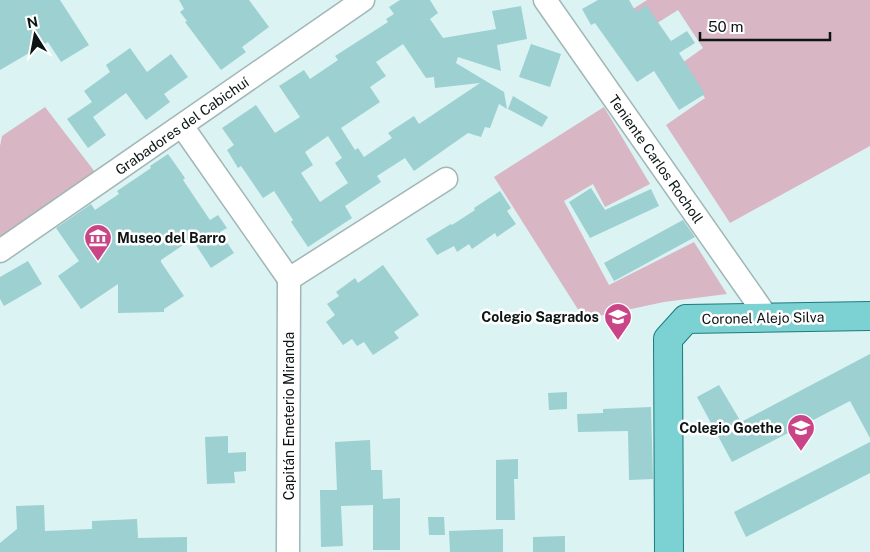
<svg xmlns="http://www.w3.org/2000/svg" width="870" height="552" font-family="'Public Sans',sans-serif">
  <rect width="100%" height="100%" fill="#dcf3f3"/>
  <g fill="#d9b6c4">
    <path d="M647,0H870V146L730,223L666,125L705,98L682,63L703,48L678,10L635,37L622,16Z"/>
    <path d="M45,107L95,172L0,237V146L2,136Z"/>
    <path d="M604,107L650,184L605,207L593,184L564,201L609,285L694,242L727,294L664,302L584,319L494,177Z"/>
  </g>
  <g fill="#9cd0d1" fill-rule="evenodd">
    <path d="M0,0H60L89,45L61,62L48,42L0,70Z"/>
    <path d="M179,0H249L269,27L242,47L246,52L221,70L185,22L187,21L180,12L184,9Z"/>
    <path d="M400,0H430L438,13L430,19L443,38L496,29L492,11L521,6L527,39L497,45L501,71L458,57L456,63L504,92L507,109L499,104L490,128L485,127L481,137L468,133L414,171L405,158L377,176L381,182L345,206L352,218L308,247L291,222L293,220L274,191L263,198L241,166L238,168L227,150L234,145L222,128L256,105L275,133L300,117L279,86L304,70L310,79L338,60L335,56L388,22L386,19L394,14L389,7ZM403,44L426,78L434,77L435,88L480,83L419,124L414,116L388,133L392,138L364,157L358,148L355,150L341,128L380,102L370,87L386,76L376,62ZM328,136L342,158L335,163L348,183L320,202L301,173L313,165L305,152Z"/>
    <path d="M598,0H629L636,12L646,5L671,41L687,31L695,43L679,53L705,94L679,110L654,71L637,82L595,23L591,25L582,9Z"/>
    <path d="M531,44L561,54L550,87L519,77Z"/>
    <path d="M130,48L147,72L171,54L188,77L164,94L170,102L146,120L126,93L93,117L106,135L88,148L67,119L92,102L84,91L110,72L106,65Z"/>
    <path d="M513,96L548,117L542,127L508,109Z"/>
    <path d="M168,154L185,178L183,180L210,220L218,215L227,228L220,232L234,253L211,268L192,239L161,260V262L184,296L164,309V312L118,313V284L81,309L58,276L79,261L56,228L91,204L95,210L119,194L117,191L151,168L150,166Z"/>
    <path d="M591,188L605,210L651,189L659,206L590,238L569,202Z"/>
    <path d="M500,191L511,208L507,211L516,224L497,237L495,233L472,249L469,244L457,252L454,246L437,255L426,239L451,224L452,225L475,210L474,208Z"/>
    <path d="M683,220L695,237L614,281L604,263Z"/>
    <path d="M28,261L42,284L4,306L0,299V277Z"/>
    <path d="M383,265L419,315L394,332L399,338L373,355L364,342L357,346L352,339L343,345L326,322L335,315L327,304L339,296L336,292L355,278L358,283Z"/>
    <path d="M870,354V438L850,401L732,462L697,397L719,385L741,422Z"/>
    <path d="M567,392V409L549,410L548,393Z"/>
    <path d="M651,407L653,479L629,480L628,431L578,432L577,414L603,413V409Z"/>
    <path d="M228,436V453L246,452V471L234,472L235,483L207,484L205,437Z"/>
    <path d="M370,440L371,470H382L383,499L400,498V550H373V505L341,506L343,546L321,547L320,490H337L335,442Z"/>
    <path d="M870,442V473L746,537L734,512Z"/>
    <path d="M518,459V479H514L515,520H496V460Z"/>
    <path d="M44,505L45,531L92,529V521L137,519L138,538L187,537V552H0V543L17,529L16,506Z"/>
    <path d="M428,517H444L445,535H429Z"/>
    <path d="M503,529V552H450L449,531Z"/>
    <path d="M565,536V552H533V537Z"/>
  </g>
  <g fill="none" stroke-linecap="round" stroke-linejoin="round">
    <defs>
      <g id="minor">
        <path d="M545,0L767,317"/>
        <path d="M182,126L289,279"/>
        <path d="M0,251L363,0"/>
        <path d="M289,279L446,179"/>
        <path d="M288,552L289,279"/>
      </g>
      <path id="major" d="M669,552L668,339L686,319L870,316"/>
    </defs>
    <use href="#minor" stroke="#a1b6b6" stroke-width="25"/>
    <use href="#major" stroke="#1c7b7d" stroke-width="30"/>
    <use href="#minor" stroke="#fff" stroke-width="22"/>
    <use href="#major" stroke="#7cd1d3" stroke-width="28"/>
  </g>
  <defs>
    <symbol id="museum-pin" viewBox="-11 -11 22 30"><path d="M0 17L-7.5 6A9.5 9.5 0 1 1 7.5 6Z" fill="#ca4587" stroke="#fff"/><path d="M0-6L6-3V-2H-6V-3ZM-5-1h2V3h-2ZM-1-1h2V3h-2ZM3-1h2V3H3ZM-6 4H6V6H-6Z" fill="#fff"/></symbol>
    <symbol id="school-pin" viewBox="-11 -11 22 30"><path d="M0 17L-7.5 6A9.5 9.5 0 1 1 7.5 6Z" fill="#ca4587" stroke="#fff"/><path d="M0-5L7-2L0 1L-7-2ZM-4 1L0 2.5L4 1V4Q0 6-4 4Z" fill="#fff"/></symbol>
  </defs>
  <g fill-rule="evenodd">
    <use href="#museum-pin" x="82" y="222" width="32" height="43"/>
    <use href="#school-pin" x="602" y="301" width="32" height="43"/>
    <use href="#school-pin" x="785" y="412" width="32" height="43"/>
  </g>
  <g text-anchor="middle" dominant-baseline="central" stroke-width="5" stroke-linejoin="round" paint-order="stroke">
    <g font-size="14" fill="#0c1414" stroke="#fff">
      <text transform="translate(182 126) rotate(-35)">Grabadores del Cabichuí</text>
      <text transform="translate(656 159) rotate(55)">Teniente Carlos Rocholl</text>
      <text transform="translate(763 318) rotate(-1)">Coronel Alejo Silva</text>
      <text transform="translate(289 416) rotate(-90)">Capitán Emeterio Miranda</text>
    </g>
    <g font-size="14" font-weight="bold" fill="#0c1414" stroke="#fff" text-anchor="end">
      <text x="117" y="238" text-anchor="start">Museo del Barro</text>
      <text x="599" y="317">Colegio Sagrados</text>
      <text x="782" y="428">Colegio Goethe</text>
    </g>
  </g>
  <g transform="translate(35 35) rotate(349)" stroke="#ffffff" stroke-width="4" paint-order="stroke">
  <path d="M0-4L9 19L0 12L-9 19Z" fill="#0c1414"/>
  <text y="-8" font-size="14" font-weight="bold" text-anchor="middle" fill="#0c1414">N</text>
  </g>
  <path d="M700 32v8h130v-8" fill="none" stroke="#0c1414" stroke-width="2.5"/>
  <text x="708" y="32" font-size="15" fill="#0c1414" stroke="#ffffff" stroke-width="4" paint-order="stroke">50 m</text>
</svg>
